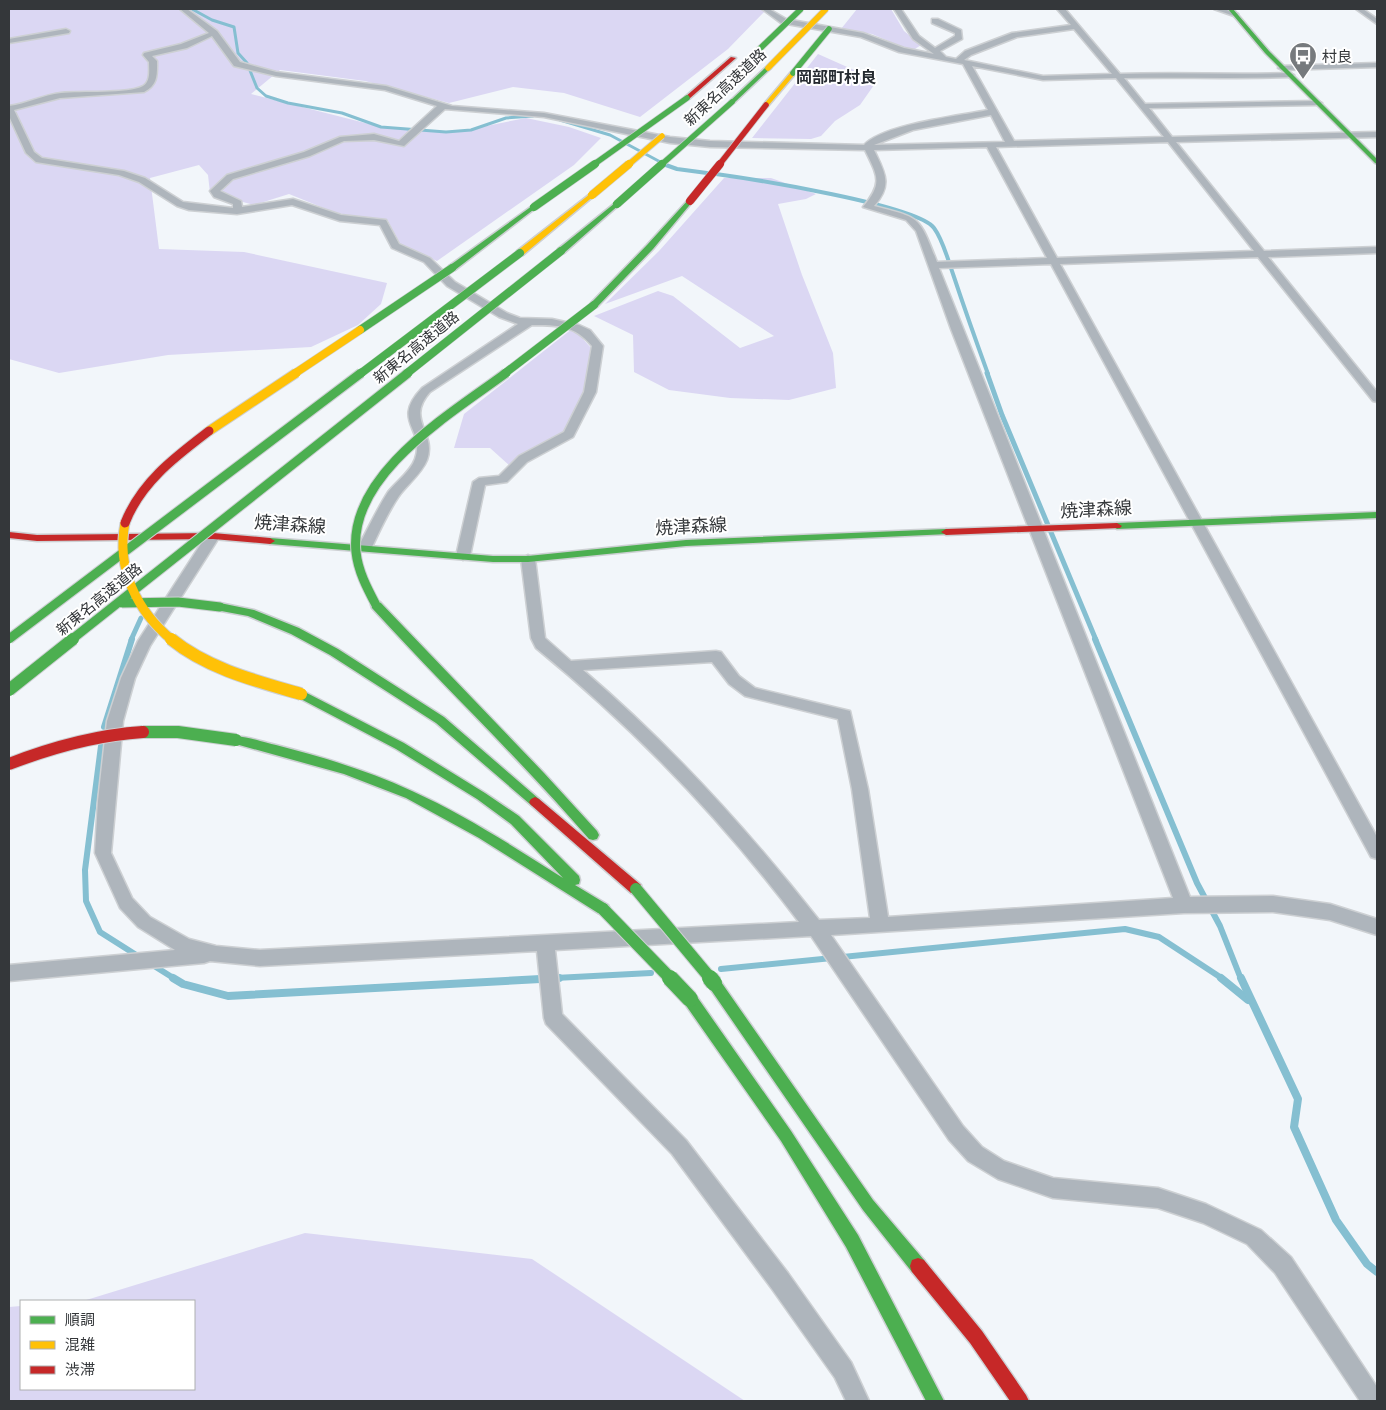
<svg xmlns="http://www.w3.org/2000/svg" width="1386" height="1410" font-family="Merriweather,'Noto Sans JP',serif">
  <rect width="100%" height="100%" fill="#f2f6fa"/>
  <g fill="#dbd7f3">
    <path d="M9,9H767L728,49L640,117L564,93L513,87L449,103L365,81L280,70L251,94L377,126L456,132L526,118L569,127L601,138L574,165L437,261L401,245L388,221L336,213L289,194L254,205L210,193L208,175L199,165L150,178L159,249L244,252L387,283L381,304L358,325L311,347L168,355L59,373L9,359Z"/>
    <path d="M857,9H891L904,31L921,45L912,51L872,34L841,29Z"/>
    <path d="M818,54L854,70L874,85L860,105L835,121L821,136L811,139L752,138Z"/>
    <path d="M724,178H771L816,194L806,199L778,204L802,275L833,353L836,388L789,400L730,398L669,390L634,372L633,335L594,316L658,291L673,296L740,348L774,336L682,276L605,304L659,251Z"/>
    <path d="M573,328L592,349L585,395L560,439L510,466L490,448H454L464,414Z"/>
    <path d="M305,1233L532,1259L745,1401H9V1307L21,1306V1389H194V1301H83Z"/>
  </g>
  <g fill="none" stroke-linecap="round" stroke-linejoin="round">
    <g stroke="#85bfd1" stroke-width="3">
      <path d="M192,9L212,20L234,27L238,53L247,63L257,88L266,96L288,103L342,113L381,127L446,132L471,130L506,118L533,116"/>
      <path d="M560,120L610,135L666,165"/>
    </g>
    <g stroke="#85bfd1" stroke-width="4">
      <path d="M663,164L677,169L707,173"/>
      <path d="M716,174C752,179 917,205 934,228C943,240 948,260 953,274C964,307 976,341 988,374"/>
    </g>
    <g stroke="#85bfd1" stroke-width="5">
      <path d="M987,373L1002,415L1096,640"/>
      <path d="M131,640L141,618"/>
    </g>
    <g stroke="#85bfd1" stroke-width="6">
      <path d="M1095,639L1197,883L1220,926L1241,979"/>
      <path d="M104,727L132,639"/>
      <path d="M101,746L85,870L86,901L100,932L141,958"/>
      <path d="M151,964L175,979"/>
      <path d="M721,969L1125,929L1159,937L1223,979"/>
      <path d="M536,979L651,973"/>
    </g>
    <g stroke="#85bfd1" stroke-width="8">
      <path d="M173,978L183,984L228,996L559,978"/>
      <path d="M1221,978L1248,1000"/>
      <path d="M1241,978L1298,1099L1294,1127L1336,1220L1367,1264L1377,1272"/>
    </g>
    <defs>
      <g id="street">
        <path d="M180,9H187L217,31L240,62L276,72L386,86L452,106L544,113L670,137L710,141L864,145C884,124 959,116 988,110L963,64L899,52L861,37L781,23L762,9H769L786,19L863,33L904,48L934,54L913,39L894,9H901L919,36L935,48L955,36V33L932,23V19H938L961,30L962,39L940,51L946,57L956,59L965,51L1012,33L1071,25L1057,9H1065L1120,74C1177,72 1233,75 1290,73L1294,75L1290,77C1234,79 1179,77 1124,78L1145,104L1318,101L1322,103L1318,105L1149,108L1172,137L1377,132V137L1176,142L1264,251L1377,247V253L1268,257L1377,392V402L1373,401L1258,257L1060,264L1377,837V859L1371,857L1051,264L939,268L1190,897L1273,896L1330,904L1377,919V935L1330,920L1273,912L1184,913L831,935L963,1126L982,1147L1004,1161L1053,1178L1158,1188L1206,1204L1261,1230L1291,1257L1377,1387V1401H1360L1275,1273L1247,1244L1203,1223L1158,1208L1053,1198L998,1179L968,1161L949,1140L811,936L555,950L562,1014L686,1140L788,1273L851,1362L869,1401H846L835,1378L772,1289L672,1154L546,1024L544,1018L537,951L260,966L210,961L204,963L9,981V965L175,950L138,927L120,908L95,853L98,801L107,721L121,678L138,641L208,533L213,532L220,536L150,646L135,678L123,721L111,853L132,898L150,917L189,939L216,946L260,950L799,922C722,820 635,729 536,648L531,638L521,559L528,555L535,559L545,638L571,661L716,651L721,652L739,676L755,688L850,711L868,789L888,917L1173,898L951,329L916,231L906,220L863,207C883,183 878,177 865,150L710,147L670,143L544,117L445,109L404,146L374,140L344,141L310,156L233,179L220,191L241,201L242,207L293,199L341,215L386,220L399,244L430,258L455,282L507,313L520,318L552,319L579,325L590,330L603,346L596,392L573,437L527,462L507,482L485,485L470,556L463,560L456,556L473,482L479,478L499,476L519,456L564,432L584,392L592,346C574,325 558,325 532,325L430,392C405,420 437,432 427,460C422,473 407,485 399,496C388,512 380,530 372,547L365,551L358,547C368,529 377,509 388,492C396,482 411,471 415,459C426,428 390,422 422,388L518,324L499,317L447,286L424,262L392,248L380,225L340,221L292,205L237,214L189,210L177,206L139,182L119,175L36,162L26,153L9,116V106C26,104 43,95 61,93C80,91 129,94 143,86C151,81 149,70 149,62L143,55L144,53L181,44L209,33ZM1074,29L1112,74L1043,76L964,60L971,55L1017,37ZM212,36L234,66L276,76L385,90L437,106L399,141L374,134L340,137L304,152L227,175L210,191L214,197L233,204V208L183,202L145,178L124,171L42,158L34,152L14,110L60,98L144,92C158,85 157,75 157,61L152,56L187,48ZM972,66L1043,80L1116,78L1164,137L1014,141ZM991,115L1005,142L874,145L913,130ZM1168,142L1254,251L1057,258L996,147ZM987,147L1047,258L937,262C919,216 921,218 874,206C893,185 885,173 874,150ZM712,662L729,684L745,696L838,719L852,789L870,918L819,920C748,830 671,745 583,670Z"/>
        <path d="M1214,9H1224L1238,14L1234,16Z"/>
        <path d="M1356,9H1363L1377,19V24Z"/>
        <path d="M66,29L70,31L69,33L9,43V39Z"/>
        <path d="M1377,63V67L1282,70L1278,68L1282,66Z"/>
      </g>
      <g id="fast">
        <path d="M1228,9H1233L1269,51L1377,159V164L1375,163L1265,53Z"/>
        <path d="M766,67L771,68L734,103H730V101Z"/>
        <path d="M688,200L693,201L653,249L597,307H591V303L647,245Z"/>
        <path d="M615,203L620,204L564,253H558V249Z"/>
        <path d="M532,206L537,207L455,270H449V266Z"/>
        <path d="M1377,512V518L1117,529L1112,526L1117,523Z"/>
        <path d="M946,529L949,530L951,532L949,534L686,546L528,562H493L270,544L265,541L270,538L493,556H528L686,540Z"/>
        <path d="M376,601L380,602L544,773L597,831L599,835L597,839L593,840L589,839C520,759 443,686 372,608L371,605Z"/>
        <path d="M220,603L254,610L299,628L338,649L444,717L539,799L541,802L539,805L535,807L531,805L436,723L330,655L291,634L248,616L216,610L215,607L216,604Z"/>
        <path d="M301,690L404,743L485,793L519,816L579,876L580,880L579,884L575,885L608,905L610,909L608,913L603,915L598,913L479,838L406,798L344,774L232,743L230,740L232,737C242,734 265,743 276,745C323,757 369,771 412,791C465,815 514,847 563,878L511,824L477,799L396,749L297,697L295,694Z"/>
        <path d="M714,977L719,979L873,1200L924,1260L926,1266L924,1272L918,1274L912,1272L863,1210L709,987L707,983L709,979Z"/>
        <path d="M690,993L695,994L791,1131L858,1235L944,1401H926L846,1247L781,1141L685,1004L683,999L685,994Z"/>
      </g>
      <g id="slow">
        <path d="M791,72L796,73L768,106H764V104Z"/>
        <path d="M590,194L595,195L523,255H517V251Z"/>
      </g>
      <g id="jam">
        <path d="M731,57L736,58L689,99H685V97Z"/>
        <path d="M1117,523L1122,526L1120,528L946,535L941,532L946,529Z"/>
        <path d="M9,532L37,535L213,533L270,538L275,541L270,544L213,539L37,541L9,538Z"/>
        <path d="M535,797L539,799L641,885L642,889L641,893L636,895L631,893L531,805L529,802L531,799Z"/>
        <path d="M918,1258L924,1260L982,1331L1026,1395L1029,1401H1010L970,1343L912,1272L910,1266L912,1260Z"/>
      </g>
    </defs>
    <use href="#street" stroke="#cdd0d3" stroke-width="3"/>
    <use href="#fast" stroke="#cdd0d3" stroke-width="3"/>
    <use href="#slow" stroke="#cdd0d3" stroke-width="3"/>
    <use href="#jam" stroke="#cdd0d3" stroke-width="3"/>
    <use href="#street" fill="#aeb5bc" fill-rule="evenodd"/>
    <use href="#fast" fill="#4caf50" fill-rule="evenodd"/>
    <use href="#slow" fill="#ffc107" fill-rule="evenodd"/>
    <use href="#jam" fill="#c62828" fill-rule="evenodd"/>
    <defs>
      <g id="fast-bridge-far4">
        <path d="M745,63L801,9"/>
        <path d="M793,73L829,29"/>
        <path d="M593,165L687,98"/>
        <path d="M661,165L732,102"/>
      </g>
      <g id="fast-bridge-far3">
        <path d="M617,204L662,164"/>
        <path d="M534,207L595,164"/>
        <path d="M360,330L452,268"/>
        <path d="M360,374L520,253"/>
        <path d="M406,374L561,251"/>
        <path d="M504,374L594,305"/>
      </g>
      <g id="fast-bridge-far2">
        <path d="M122,603L178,602L220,607"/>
        <path d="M376,605C367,588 358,571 356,552C348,474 452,413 506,373"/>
        <path d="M9,639L361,373"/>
        <path d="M71,640L408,373"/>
      </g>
      <g id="fast-bridge-far1">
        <path d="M9,690L73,639"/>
        <path d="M143,732H178L236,740"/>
        <path d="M636,889L711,979"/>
        <path d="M603,909L671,979"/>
      </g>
      <g id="fast-bridge">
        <path d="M670,978L690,999"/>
        <path d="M710,978L714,983"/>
      </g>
      <g id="slow-bridge-far3">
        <path d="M768,68L826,9"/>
        <path d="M628,165L662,136"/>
      </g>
      <g id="slow-bridge-far2">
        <path d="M592,195L629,164"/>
        <path d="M294,374L360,330"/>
      </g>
      <g id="slow-bridge-far1">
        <path d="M209,431L296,373"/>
        <path d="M125,523C116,569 137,611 172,640"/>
      </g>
      <path id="slow-bridge" d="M171,639C208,669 256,681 301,694"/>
      <path id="jam-bridge-far3" d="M719,165L766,105"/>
      <path id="jam-bridge-far2" d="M690,201L720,164"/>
      <path id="jam-bridge-far1" d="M125,523C141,482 175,457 209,431"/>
      <path id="jam-bridge" d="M9,764C53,747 96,735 143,732"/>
    </defs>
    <use href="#fast-bridge-far4" stroke="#cdd0d3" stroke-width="7" stroke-linecap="butt"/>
    <use href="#fast-bridge-far3" stroke="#cdd0d3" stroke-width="9" stroke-linecap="butt"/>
    <use href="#fast-bridge-far2" stroke="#cdd0d3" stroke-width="11" stroke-linecap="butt"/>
    <use href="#fast-bridge-far1" stroke="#cdd0d3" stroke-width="14" stroke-linecap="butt"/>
    <use href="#fast-bridge" stroke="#cdd0d3" stroke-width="18" stroke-linecap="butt"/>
    <use href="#slow-bridge-far3" stroke="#cdd0d3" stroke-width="7" stroke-linecap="butt"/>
    <use href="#slow-bridge-far2" stroke="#cdd0d3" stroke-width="9" stroke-linecap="butt"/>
    <use href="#slow-bridge-far1" stroke="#cdd0d3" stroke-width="11" stroke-linecap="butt"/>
    <use href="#slow-bridge" stroke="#cdd0d3" stroke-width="14" stroke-linecap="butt"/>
    <use href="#jam-bridge-far3" stroke="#cdd0d3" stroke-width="7" stroke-linecap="butt"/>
    <use href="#jam-bridge-far2" stroke="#cdd0d3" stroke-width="9" stroke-linecap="butt"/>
    <use href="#jam-bridge-far1" stroke="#cdd0d3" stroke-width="11" stroke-linecap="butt"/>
    <use href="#jam-bridge" stroke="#cdd0d3" stroke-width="14" stroke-linecap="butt"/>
    <use href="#fast-bridge-far4" stroke="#4caf50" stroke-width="5.5"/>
    <use href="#fast-bridge-far3" stroke="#4caf50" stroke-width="8"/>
    <use href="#fast-bridge-far2" stroke="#4caf50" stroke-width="9"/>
    <use href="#fast-bridge-far1" stroke="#4caf50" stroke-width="12"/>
    <use href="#fast-bridge" stroke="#4caf50" stroke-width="16"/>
    <use href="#slow-bridge-far3" stroke="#ffc107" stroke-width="5.5"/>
    <use href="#slow-bridge-far2" stroke="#ffc107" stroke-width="8"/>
    <use href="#slow-bridge-far1" stroke="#ffc107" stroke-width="9"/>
    <use href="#slow-bridge" stroke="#ffc107" stroke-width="12"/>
    <use href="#jam-bridge-far3" stroke="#c62828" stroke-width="5.5"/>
    <use href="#jam-bridge-far2" stroke="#c62828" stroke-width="8"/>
    <use href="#jam-bridge-far1" stroke="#c62828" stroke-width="9"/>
    <use href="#jam-bridge" stroke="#c62828" stroke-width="12"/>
  </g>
  <defs>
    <symbol id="bus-pin" viewBox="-11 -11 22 30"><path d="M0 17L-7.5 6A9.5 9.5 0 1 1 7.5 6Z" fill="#767a7d" stroke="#fff"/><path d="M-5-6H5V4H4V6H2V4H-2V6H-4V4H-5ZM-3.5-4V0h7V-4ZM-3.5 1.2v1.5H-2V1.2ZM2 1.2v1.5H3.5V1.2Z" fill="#fff"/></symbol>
  </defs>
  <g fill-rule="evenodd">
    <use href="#bus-pin" x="1287" y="40" width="32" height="43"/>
  </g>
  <g text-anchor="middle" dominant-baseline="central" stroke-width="4" stroke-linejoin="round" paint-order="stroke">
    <g font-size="15" fill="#34373a" stroke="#fff" text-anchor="start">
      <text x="1322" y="56">村良</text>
    </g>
    <g font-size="15" fill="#34373a" stroke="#fff">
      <text transform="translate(725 87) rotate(-43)">新東名高速道路</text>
      <text transform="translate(416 347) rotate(-39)">新東名高速道路</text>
      <text transform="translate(99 599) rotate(-39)">新東名高速道路</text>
    </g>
    <g font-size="16" font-weight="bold" fill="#252a30" stroke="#fff">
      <text x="836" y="77">岡部町村良</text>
    </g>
    <g font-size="18" fill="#34373a" stroke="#fff">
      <text transform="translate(1096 509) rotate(-3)">焼津森線</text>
      <text transform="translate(290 524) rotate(4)">焼津森線</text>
      <text transform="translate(691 526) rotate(-3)">焼津森線</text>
    </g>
  </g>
  <rect width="1386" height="1410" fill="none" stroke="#34373a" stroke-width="20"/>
  <rect x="20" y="1300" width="175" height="90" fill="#ffffff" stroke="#aeafb0"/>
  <rect x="30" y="1316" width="25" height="8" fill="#4caf50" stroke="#aeafb0"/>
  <text x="65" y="1325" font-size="15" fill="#34373a">順調</text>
  <rect x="30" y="1341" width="25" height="8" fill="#ffc107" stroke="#aeafb0"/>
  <text x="65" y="1350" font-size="15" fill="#34373a">混雑</text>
  <rect x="30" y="1366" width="25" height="8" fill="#c62828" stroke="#aeafb0"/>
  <text x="65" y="1375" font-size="15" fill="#34373a">渋滞</text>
</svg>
